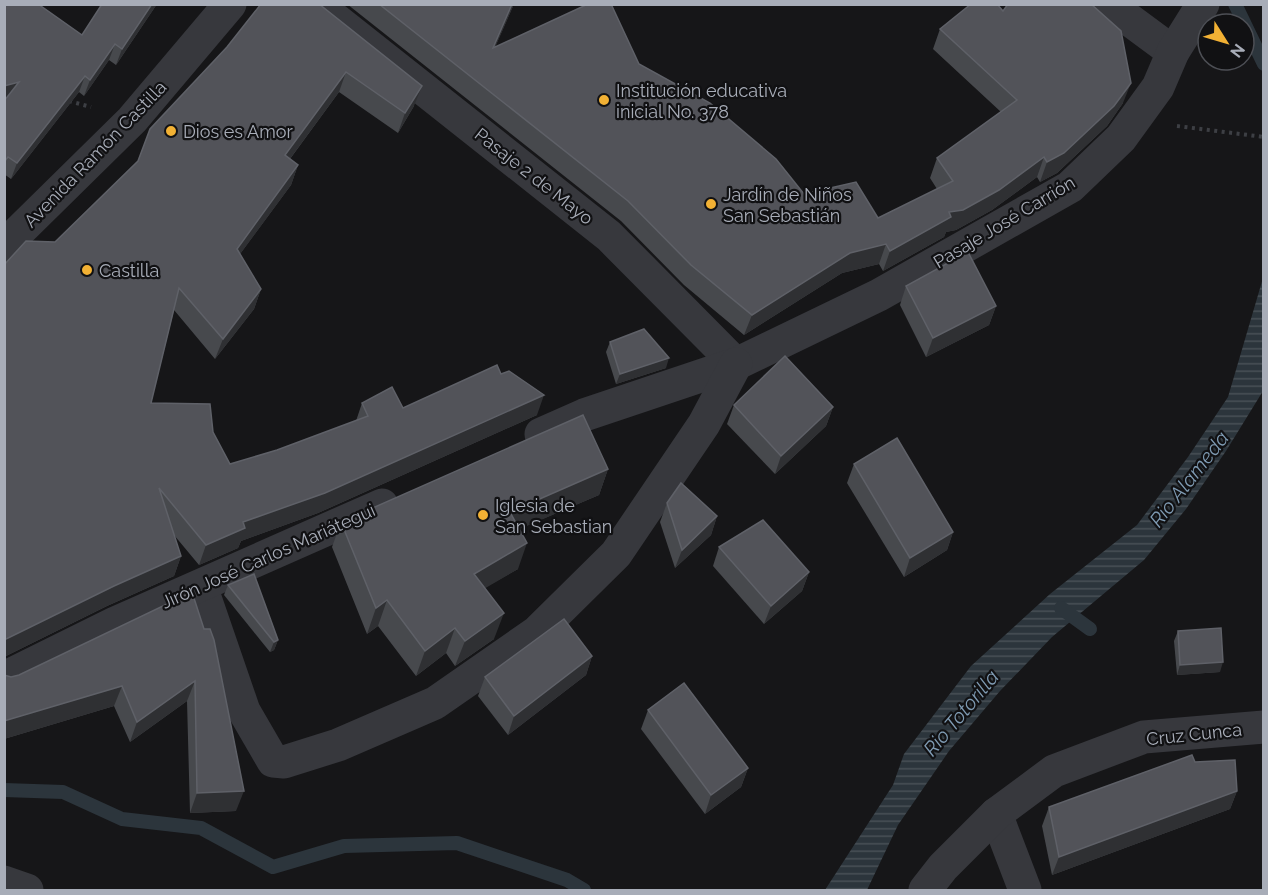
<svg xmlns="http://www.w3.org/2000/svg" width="1268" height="895" font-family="Raleway,sans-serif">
  <defs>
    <pattern id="water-rules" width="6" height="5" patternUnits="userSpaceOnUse" patternTransform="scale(1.5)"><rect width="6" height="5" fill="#2c353c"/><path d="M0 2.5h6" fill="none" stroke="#485056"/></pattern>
  </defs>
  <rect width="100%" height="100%" fill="#161618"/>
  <path fill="url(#water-rules)" d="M1263,278V391L1226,451L1186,509L1144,560L1052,637L1000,691L949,751L898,825L867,890H825L893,785L904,754L971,666L1050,594L1137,525L1188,457L1228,397Z"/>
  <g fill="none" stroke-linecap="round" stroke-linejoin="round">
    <g stroke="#2c353c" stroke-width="14">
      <path d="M1235,4L1264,64"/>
      <path d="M1061,608L1090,629"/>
      <path d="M4,790L63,792L122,819L201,828L273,867L344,846L457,843L567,880L584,890"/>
    </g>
    <g stroke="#3d3f44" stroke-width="4" stroke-dasharray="3 4.5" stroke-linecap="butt">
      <path d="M69,101L91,107"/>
      <path d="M1177,126L1264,137"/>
    </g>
    <g stroke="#37383d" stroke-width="33">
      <path d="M316,4L609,236L736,364"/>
      <path d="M1108,4L1173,52"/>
      <path d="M4,246L132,120L230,4"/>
      <path d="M541,434L584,415L736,364L879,295L1070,187L1121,138L1158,87L1173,52L1203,4"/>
      <path d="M201,586L244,711L273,761L284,762L338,745L435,703L537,632L616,554L704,424L736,364"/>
      <path d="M4,678L115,623L382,505"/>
      <path d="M996,814L1025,890"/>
      <path d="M4,882L27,890"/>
      <path d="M925,890L943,867L996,814L1054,771L1144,737L1264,727"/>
    </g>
  </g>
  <g fill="#47494d">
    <path d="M102,4H157L116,65L109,60L84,96L79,92L11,179L4,174V101L82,35Z"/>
    <path d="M261,4L414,106L398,133L339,92L290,159L298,165L291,185L240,254L261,289L254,309L215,359L174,310L151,403L213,432L230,464L277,450L356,421L362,403L403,408L501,374L537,415L318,513L241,541L238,548L199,565L174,535L181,556L174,576L107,606L4,657V265L55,242L138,161L227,47Z"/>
    <path d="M347,4H514L495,47L639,64L804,194L878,218L937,189L930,178L937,158L1001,112L933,49L940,29L1003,11L1123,103L1107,126L1057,173L1040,182L1037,177L992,210L956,230L946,232L944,237L883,271L879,264L842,273L744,335L684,285L621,221Z"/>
    <path d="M906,286L996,306L989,325L926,357L900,305Z"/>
    <path d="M610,342L666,368L616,384L606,352Z"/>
    <path d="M734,405L833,407L826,426L775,474L727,424Z"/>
    <path d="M854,464L953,532L947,550L904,577L847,483Z"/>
    <path d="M608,469L599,495L519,529L518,569L484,588L494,639L455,666L446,653L416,676L378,626L367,634L332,547L341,522Z"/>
    <path d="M667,503L717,516L711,535L675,568L660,522Z"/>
    <path d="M719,547L809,572L802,591L764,624L713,566Z"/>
    <path d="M228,585L278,640L274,650L270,652L224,595Z"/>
    <path d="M192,592L236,811L190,813L187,701L130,742L114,706L4,739V675L11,677L19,675Z"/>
    <path d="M1178,631L1220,672L1177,675L1174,641Z"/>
    <path d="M592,656L586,675L508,735L478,696L485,677Z"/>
    <path d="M648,710L748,768L741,787L705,814L641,729Z"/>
    <path d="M1195,762L1237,791L1230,809L1052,875L1042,826L1049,807Z"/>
  </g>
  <g fill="#2f3033">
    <path d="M152,4H157L116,65L122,49Z"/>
    <path d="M512,4H514L486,68L493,48Z"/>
    <path d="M115,44L109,60L84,96L90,80Z"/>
    <path d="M346,72L339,92L278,175L285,155Z"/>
    <path d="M85,76L79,92L11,179L17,163Z"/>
    <path d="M19,82L4,100V86Z"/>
    <path d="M1131,83L1123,103L1107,126L1057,173L1040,182L1047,162Z"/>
    <path d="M422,86L414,106L398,133L405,113Z"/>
    <path d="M1044,157L1037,177L992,210L956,230L946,232L944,237L883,271L890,251L949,212Z"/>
    <path d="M298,165L291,185L229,269L237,249Z"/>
    <path d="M886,244L879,264L842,273L744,335L752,315L850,253Z"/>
    <path d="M261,289L254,309L215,359L223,339Z"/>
    <path d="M996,306L989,325L926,357L933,338Z"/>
    <path d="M669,358L666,368L616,384L620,374Z"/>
    <path d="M544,395L537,415L318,513L241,541L238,548L199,565L206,545L243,522Z"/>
    <path d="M833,407L826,426L775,474L781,456Z"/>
    <path d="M608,469L599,495L501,537L510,512Z"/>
    <path d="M717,516L711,535L675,568L682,550Z"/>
    <path d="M953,532L947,550L904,577L910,558Z"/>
    <path d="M527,543L518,569L465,600L474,574Z"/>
    <path d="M181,556L174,576L107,606L4,657V640L114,586Z"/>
    <path d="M809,572L802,591L764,624L771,606Z"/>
    <path d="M387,600L378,626L367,634L376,608Z"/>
    <path d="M504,613L494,639L455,666L465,641Z"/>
    <path d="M455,628L446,653L416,676L425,651Z"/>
    <path d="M278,640L274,650L270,652L274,642Z"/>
    <path d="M592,656L586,675L508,735L514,716Z"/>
    <path d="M1223,662L1220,672L1177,675L1180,665Z"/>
    <path d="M195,681L187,701L130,742L137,722Z"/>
    <path d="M122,686L114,706L4,739V721Z"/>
    <path d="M748,768L741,787L705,814L711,795Z"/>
    <path d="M244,791L236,811L190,813L197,793Z"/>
    <path d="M1237,791L1230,809L1052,875L1059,857Z"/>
  </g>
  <g fill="#525359" stroke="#5f6168" stroke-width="1.5">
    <path d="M4,4H38L82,35L102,4H152L122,49L115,44L90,80L85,76L17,163L8,157L4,162V101L19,82L4,86Z"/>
    <path d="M261,4H319L422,86L405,113L346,72L285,155L298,165L237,249L261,289L223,339L179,288L151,403L210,404L213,432L230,464L277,450L368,416L362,403L392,387L403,408L497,365L501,374L509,371L544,395L325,493L243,522L245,528L206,545L159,488L181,556L114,586L4,640V265L26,241L55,242L138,161L150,129L227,47Z"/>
    <path d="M379,4H512L493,48L588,4H611L639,64L710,103L776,159L804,194L856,182L878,218L953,181L937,158L1017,100L940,29L971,4H997L1003,11L1008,4H1091L1121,31L1131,83L1114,106L1064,153L1047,162L1044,157L999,190L963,210L949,212L951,217L890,251L886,244L850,253L752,315L691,265L628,201Z"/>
    <path d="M968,252L996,306L933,338L906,286Z"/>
    <path d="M644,329L669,358L620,374L610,342Z"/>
    <path d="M785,356L833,407L781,456L734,405Z"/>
    <path d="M583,415L608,469L510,512L527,543L474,574L504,613L465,641L455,628L425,651L387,600L376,608L341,522Z"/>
    <path d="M897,438L953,532L910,558L854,464Z"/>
    <path d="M681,483L717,516L682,550L667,503Z"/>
    <path d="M763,520L809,572L771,606L719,547Z"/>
    <path d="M254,574L278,640L274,642L228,585Z"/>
    <path d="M192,592L204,629H210L214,640L244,791L197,793L195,681L137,722L122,686L4,721V675L11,677L19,675Z"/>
    <path d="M564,619L592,656L514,716L485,677Z"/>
    <path d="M1221,628L1223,662L1180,665L1178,631Z"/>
    <path d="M684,683L748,768L711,795L648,710Z"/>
    <path d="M1192,755L1195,762L1235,760L1237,791L1059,857L1049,807Z"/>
  </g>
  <g fill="#f2b134" stroke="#111113" stroke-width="2">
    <circle cx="604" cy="100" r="6"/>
    <circle cx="171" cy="131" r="6"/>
    <circle cx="711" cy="204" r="6"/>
    <circle cx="87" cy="270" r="6"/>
    <circle cx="483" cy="515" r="6"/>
  </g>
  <g text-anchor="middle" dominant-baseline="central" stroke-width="4.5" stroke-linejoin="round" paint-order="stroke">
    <g font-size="18" fill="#a8adb8" stroke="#111113" text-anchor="start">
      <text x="616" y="90">Institución educativa<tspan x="616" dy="21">inicial No. 378</tspan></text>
      <text x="183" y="131">Dios es Amor</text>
      <text x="723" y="194">Jardín de Niños<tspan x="723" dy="21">San Sebastián</tspan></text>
      <text x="99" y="270">Castilla</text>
      <text x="495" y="505">Iglesia de<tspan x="495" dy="21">San Sebastian</tspan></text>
    </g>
    <g font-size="18" fill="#a8adb8" stroke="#111113">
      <text transform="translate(95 154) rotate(-46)">Avenida Ramón Castilla</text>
      <text transform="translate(534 176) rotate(38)">Pasaje 2 de Mayo</text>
      <text transform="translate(1004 222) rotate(-31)">Pasaje José Carrión</text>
      <text transform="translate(268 556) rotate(-24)">Jirón José Carlos Mariátegui</text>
      <text transform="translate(1194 734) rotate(-6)">Cruz Cunca</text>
    </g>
    <g font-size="20" font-style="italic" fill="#7f9bb3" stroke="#111113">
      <text transform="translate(1189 479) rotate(-52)">Rio Alameda</text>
      <text transform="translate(961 713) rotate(-50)">Rio Totorilla</text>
    </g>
  </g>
  <rect width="1268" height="895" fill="none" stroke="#a8adb8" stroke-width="12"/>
  <g transform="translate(1226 42) rotate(127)"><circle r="28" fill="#111113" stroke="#4d4f55" stroke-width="1.5"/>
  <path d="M0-4.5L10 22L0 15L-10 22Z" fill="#f2b134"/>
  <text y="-9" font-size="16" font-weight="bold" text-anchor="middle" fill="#a8adb8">N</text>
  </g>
</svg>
